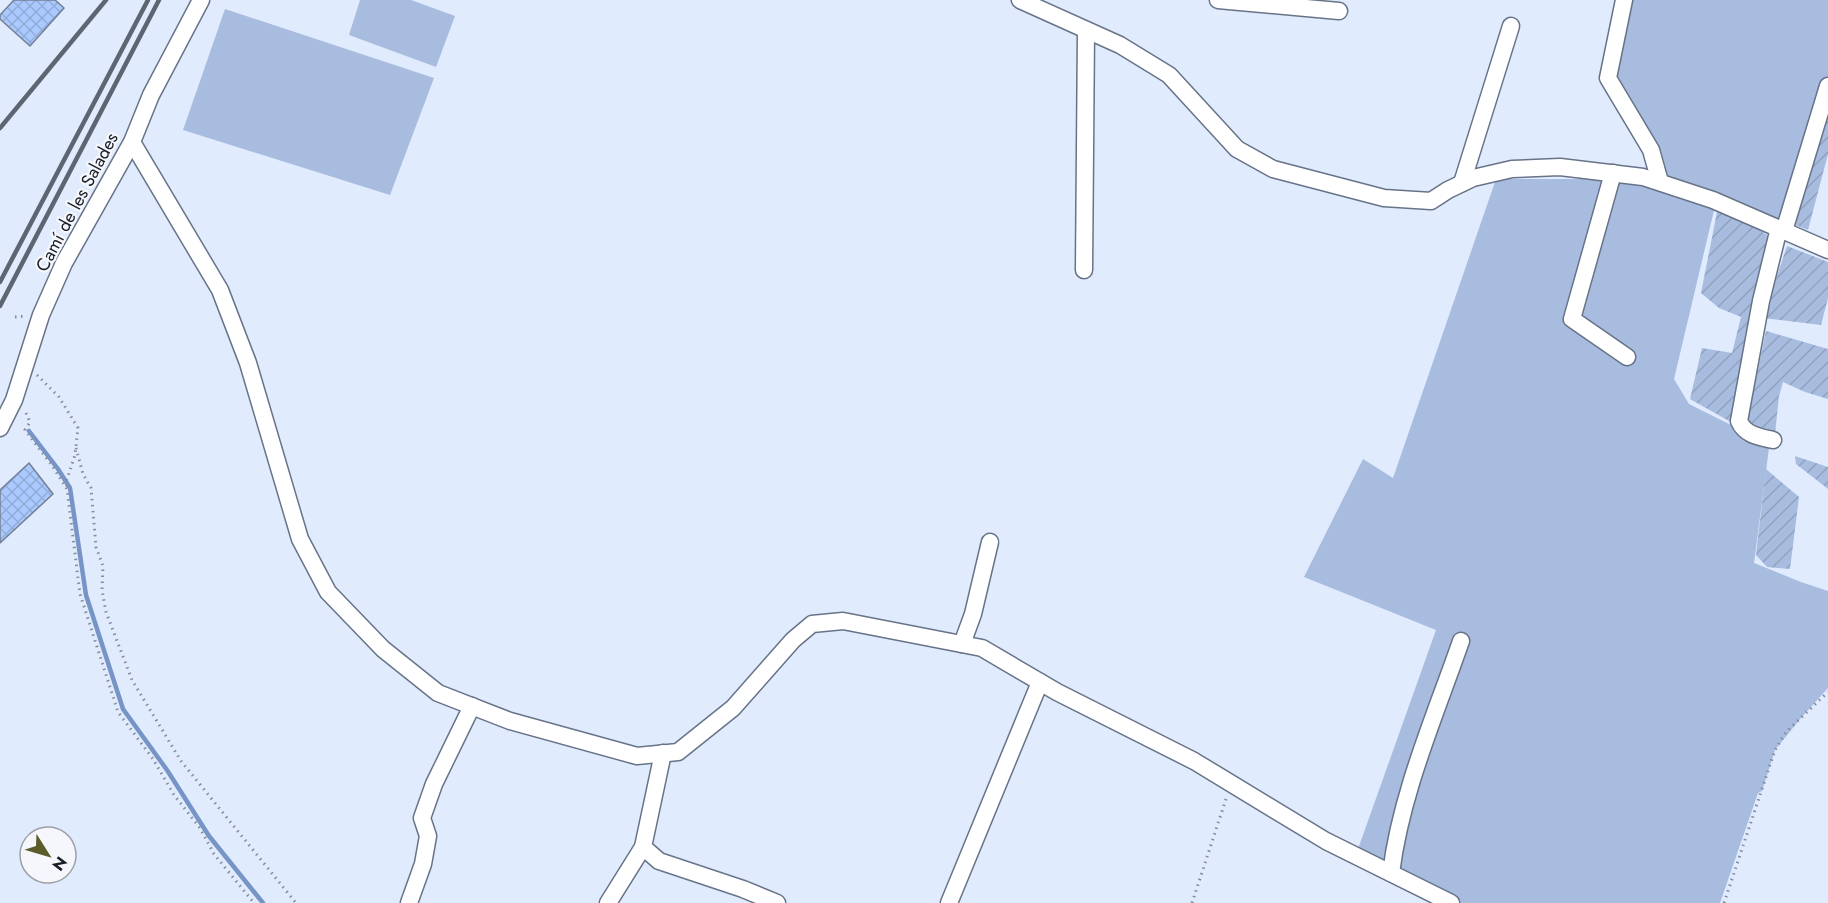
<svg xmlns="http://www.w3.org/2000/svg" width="1828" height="903" font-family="Jost,sans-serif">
  <defs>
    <pattern id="garden-furrows" width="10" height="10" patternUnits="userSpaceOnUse" patternTransform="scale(1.5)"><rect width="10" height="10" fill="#a7bcde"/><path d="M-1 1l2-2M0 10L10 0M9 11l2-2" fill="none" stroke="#8fa1be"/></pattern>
    <pattern id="building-cross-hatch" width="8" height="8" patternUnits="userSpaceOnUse" patternTransform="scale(1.5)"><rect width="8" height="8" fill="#aac9fe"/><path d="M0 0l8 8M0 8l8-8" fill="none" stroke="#92acda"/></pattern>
  </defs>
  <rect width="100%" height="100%" fill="#e0ebfe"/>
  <g fill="#a7bcde">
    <path d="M360,0H411L455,16L436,67L349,35Z"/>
    <path d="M1631,0H1828V86L1784,231L1671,186L1664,166L1643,123L1623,90L1617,74Z"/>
    <path d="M225,9L434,78L390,195L183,130Z"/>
    <path d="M1496,179H1609L1676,191L1715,206L1674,379L1689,404L1737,428L1769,448L1754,563L1801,582L1828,591V688L1801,718L1775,750L1762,791L1758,793L1720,903H1456L1358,849L1436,630L1304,577L1363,459L1393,478Z"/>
  </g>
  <g fill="url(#garden-furrows)">
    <path d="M1828,118V154L1808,230L1793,224Z"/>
    <path d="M1718,207L1735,214L1773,239L1736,425L1690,399L1702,348L1732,353L1741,317L1719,308L1701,293Z"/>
    <path d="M1787,246L1828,262V298L1821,325L1763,318Z"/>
    <path d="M1766,331L1828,349V399L1805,392L1783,382L1779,396L1775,434L1754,429L1747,420Z"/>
    <path d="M1795,456L1828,467V489L1796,464Z"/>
    <path d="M1766,469L1799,497L1790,569L1767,567L1756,555Z"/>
  </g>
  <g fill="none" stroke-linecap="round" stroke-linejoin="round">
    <path stroke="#7694c6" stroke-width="4.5" d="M29,431L58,469L70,488L86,595L123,709L167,770L209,836L263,903"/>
  </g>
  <g fill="url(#building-cross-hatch)" stroke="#737f94" stroke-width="1.5">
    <path d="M14,0H55L64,8L30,46L0,19V15Z"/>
    <path d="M29,463L53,494L0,543V490Z"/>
  </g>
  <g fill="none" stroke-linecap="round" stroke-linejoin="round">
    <defs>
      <g id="minor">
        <path d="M1020,0L1120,45L1169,75L1237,149L1273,169L1384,198L1431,201L1448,190L1473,178L1512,169L1560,167L1643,177L1713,200L1828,250"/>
        <path d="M1218,0L1339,11"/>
        <path d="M1624,0L1608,78L1651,150L1660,182"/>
        <path d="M132,142L220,290L248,363L300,539L328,592L383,649L438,693L510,721L637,756L678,752L733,708L793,640L812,624L843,621L982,648L1057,692L1194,761L1326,841L1451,903"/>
        <path d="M1613,173L1572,319L1627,357"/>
        <path d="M1462,183L1511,26"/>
        <path d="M1784,231L1828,86"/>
        <path d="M1084,270L1086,30"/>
        <path d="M0,428L14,400L41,315L64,263L132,142L151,95L201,0"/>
        <path d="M1773,440C1759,437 1745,435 1739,421L1761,301L1779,228"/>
        <path d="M962,644L973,614L990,542"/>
        <path d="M663,753L643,847L659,861L743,889L777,903"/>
        <path d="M1391,873C1401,793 1435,716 1461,641"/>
        <path d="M409,903L423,864L428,836L422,818L434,784L472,706"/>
        <path d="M608,903L643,847"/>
        <path d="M949,903L1040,682"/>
      </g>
    </defs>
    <use href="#minor" stroke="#677388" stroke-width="19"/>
    <g stroke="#858d9c" stroke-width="3" stroke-dasharray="1.5 4.5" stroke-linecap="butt">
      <path d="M15,317L25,316"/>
      <path d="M37,375L59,397L78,428L75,455L66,482L67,487"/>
      <path d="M26,413L30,422L25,430L51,464L67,489L80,594L118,712L153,759L174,795L200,828L214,854L254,903"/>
      <path d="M76,448L83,474L91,488L96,547L103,566L102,590L106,612L132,680L181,761L296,903"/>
      <path d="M1192,903L1226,799"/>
      <path d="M1724,903L1775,750L1786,732L1828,692"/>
    </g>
    <use href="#minor" stroke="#fff" stroke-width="16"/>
    <g stroke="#5e6572" stroke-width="4.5">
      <path d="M0,128L106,0"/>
      <path d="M0,282L148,0"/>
      <path d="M0,306L159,0"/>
    </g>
  </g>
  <g text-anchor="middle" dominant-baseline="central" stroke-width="4.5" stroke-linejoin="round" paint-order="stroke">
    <g font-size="18" fill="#181d26" stroke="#f5f7fc">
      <text transform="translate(77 202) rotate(-62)">Camí de les Salades</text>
    </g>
  </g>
  <g transform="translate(48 855) rotate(127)"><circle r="28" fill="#f5f7fc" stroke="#9da0a6" stroke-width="1.5"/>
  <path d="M0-4.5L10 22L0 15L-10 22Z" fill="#5a5c29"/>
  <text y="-9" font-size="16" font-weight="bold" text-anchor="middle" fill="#181d26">N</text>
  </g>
</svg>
